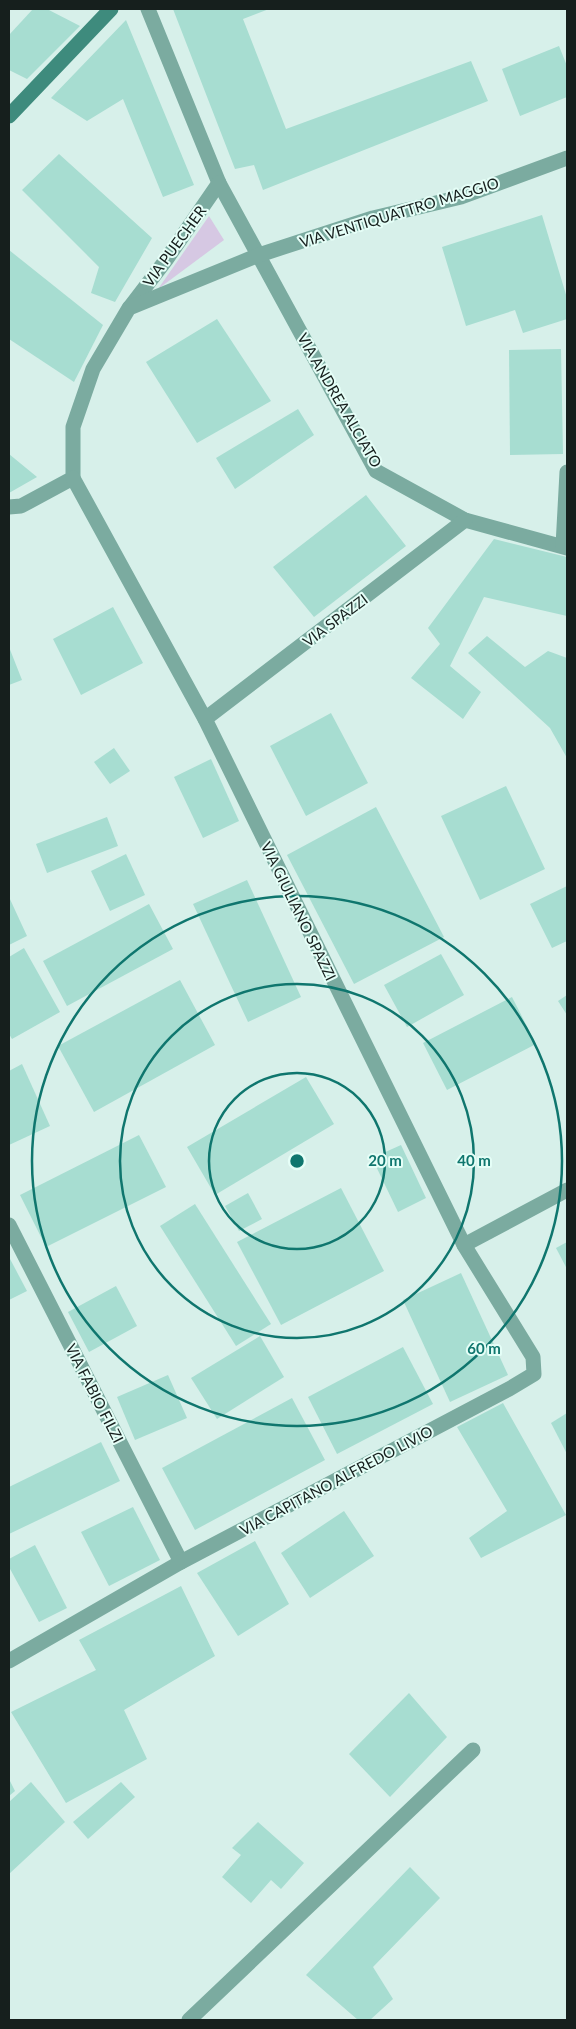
<svg xmlns="http://www.w3.org/2000/svg" width="576" height="2029" font-family="Lato,sans-serif">
  <rect width="100%" height="100%" fill="#d7f0ea"/>
  <path fill="#d6c8e3" d="M209,216L224,240L158,289Z"/>
  <g fill="#a7ddd1">
    <path d="M33,9H47L80,26L27,79L9,70V35Z"/>
    <path d="M173,9H269L243,19L286,129L471,61L488,101L263,190L254,165L235,169Z"/>
    <path d="M126,20L194,185L163,197L123,99L87,121L51,98Z"/>
    <path d="M559,46L567,66V97L520,116L502,69Z"/>
    <path d="M59,154L152,238L115,302L91,293L99,267L22,190Z"/>
    <path d="M542,215L567,298V319L523,333L515,310L466,326L442,247Z"/>
    <path d="M9,250L103,325L74,382L9,339Z"/>
    <path d="M217,319L271,401L197,443L146,362Z"/>
    <path d="M561,349L563,454L510,455L509,350Z"/>
    <path d="M298,409L314,435L235,489L216,458Z"/>
    <path d="M9,454L37,477L9,493Z"/>
    <path d="M366,495L406,546L314,617L273,567Z"/>
    <path d="M494,539L567,557V616L484,597L450,666L481,692L463,719L411,678L440,644L428,628Z"/>
    <path d="M113,607L143,663L81,695L53,639Z"/>
    <path d="M487,636L525,667L548,651L567,658V758L550,728L468,653Z"/>
    <path d="M9,647L22,680L9,685Z"/>
    <path d="M331,713L368,783L306,816L270,746Z"/>
    <path d="M114,748L130,771L110,784L94,762Z"/>
    <path d="M211,759L239,821L203,838L174,777Z"/>
    <path d="M506,786L545,869L480,900L441,816Z"/>
    <path d="M376,807L444,937L354,984L287,855Z"/>
    <path d="M107,817L118,846L47,873L36,844Z"/>
    <path d="M126,854L145,895L110,911L91,871Z"/>
    <path d="M247,880L301,997L248,1022L193,904Z"/>
    <path d="M567,886V941L552,948L530,904Z"/>
    <path d="M9,897L27,936L9,945Z"/>
    <path d="M149,904L173,949L67,1006L43,961Z"/>
    <path d="M24,948L60,1012L12,1039L9,1034V957Z"/>
    <path d="M441,954L464,995L407,1027L384,985Z"/>
    <path d="M180,980L215,1045L94,1112L58,1046Z"/>
    <path d="M567,995V1015L558,1001Z"/>
    <path d="M512,997L536,1044L447,1090L423,1043Z"/>
    <path d="M22,1064L50,1126L9,1145V1071Z"/>
    <path d="M306,1077L334,1124L215,1195L187,1147Z"/>
    <path d="M139,1135L166,1187L46,1247L20,1195Z"/>
    <path d="M401,1145L426,1198L398,1212L372,1158Z"/>
    <path d="M341,1188L384,1271L281,1325L237,1242Z"/>
    <path d="M248,1193L262,1219L239,1231L225,1206Z"/>
    <path d="M195,1204L271,1324L236,1346L160,1226Z"/>
    <path d="M567,1242V1269L556,1248Z"/>
    <path d="M9,1257L27,1291L9,1300Z"/>
    <path d="M461,1273L508,1375L450,1402L403,1300Z"/>
    <path d="M116,1286L137,1326L89,1352L68,1312Z"/>
    <path d="M260,1336L284,1377L217,1419L191,1378Z"/>
    <path d="M403,1347L433,1404L337,1454L308,1397Z"/>
    <path d="M168,1375L187,1418L135,1440L117,1397Z"/>
    <path d="M292,1398L325,1460L195,1530L162,1468Z"/>
    <path d="M503,1403L566,1515L481,1558L469,1538L507,1511L457,1427Z"/>
    <path d="M567,1413V1454L551,1423Z"/>
    <path d="M101,1442L120,1481L9,1534V1487Z"/>
    <path d="M133,1507L160,1560L109,1586L81,1532Z"/>
    <path d="M344,1511L374,1556L310,1598L281,1553Z"/>
    <path d="M255,1541L289,1604L238,1636L197,1573Z"/>
    <path d="M35,1545L67,1608L39,1622L9,1567V1559Z"/>
    <path d="M181,1586L215,1656L124,1710L147,1759L66,1803L11,1712L96,1670L79,1640Z"/>
    <path d="M409,1693L447,1737L390,1797L349,1754Z"/>
    <path d="M9,1779L15,1791L9,1796Z"/>
    <path d="M31,1782L65,1822L9,1874V1802Z"/>
    <path d="M121,1782L135,1797L88,1839L73,1822Z"/>
    <path d="M258,1822L304,1863L281,1889L271,1880L251,1903L222,1877L241,1855L232,1848Z"/>
    <path d="M410,1867L440,1898L373,1967L393,1999L370,2020H358L306,1975Z"/>
  </g>
  <g fill="none" stroke-linecap="round" stroke-linejoin="round">
    <g stroke="#7baba0" stroke-width="15">
      <path d="M148,9L219,183L376,471L465,520L567,548"/>
      <path d="M130,307L166,260L219,183"/>
      <path d="M9,507L21,506L73,478V427L93,369L129,308L259,255L373,218L461,197L567,158"/>
      <path d="M563,546L567,472"/>
      <path d="M205,719L465,520"/>
      <path d="M9,1225L181,1562"/>
      <path d="M464,1245L567,1190"/>
      <path d="M9,1661L181,1562L509,1389L534,1374L533,1357L464,1245L205,719L73,478"/>
      <path d="M189,2020L473,1750"/>
    </g>
    <path stroke="#3e8b7d" stroke-width="15" d="M9,116L111,9"/>
  </g>
  <g fill="none" stroke="#0f766e" stroke-width="2.5">
    <circle cx="297" cy="1161" r="88"/>
    <circle cx="297" cy="1161" r="177"/>
    <circle cx="297" cy="1161" r="265"/>
  </g>
  <g text-anchor="middle" dominant-baseline="central" stroke-width="4" stroke-linejoin="round" paint-order="stroke">
    <g font-size="15" fill="#161f1d" stroke="#e5fef7">
      <text transform="translate(399 212) rotate(-17)">VIA VENTIQUATTRO MAGGIO</text>
      <text transform="translate(174 246) rotate(-54)">VIA PUECHER</text>
      <text transform="translate(340 400) rotate(60)">VIA ANDREA ALCIATO</text>
      <text transform="translate(335 620) rotate(-37)">VIA SPAZZI</text>
      <text transform="translate(299 911) rotate(64)">VIA GIULIANO SPAZZI</text>
      <text transform="translate(95 1393) rotate(63)">VIA FABIO FILZI</text>
      <text transform="translate(336 1480) rotate(-28)">VIA CAPITANO ALFREDO LIVIO</text>
    </g>
  </g>
  <circle cx="297" cy="1161" r="8" fill="#0f766e" stroke="#e5fef7" stroke-width="2.5"/>
  <g font-size="15" text-anchor="middle" font-weight="bold" fill="#0f766e" stroke="#e5fef7" stroke-width="4" stroke-linejoin="round" paint-order="stroke">
    <text x="385" y="1166">20 m</text>
    <text x="474" y="1166">40 m</text>
    <text x="484" y="1354">60 m</text>
  </g>
  <rect width="576" height="2029" fill="none" stroke="#161f1d" stroke-width="20"/>
</svg>
